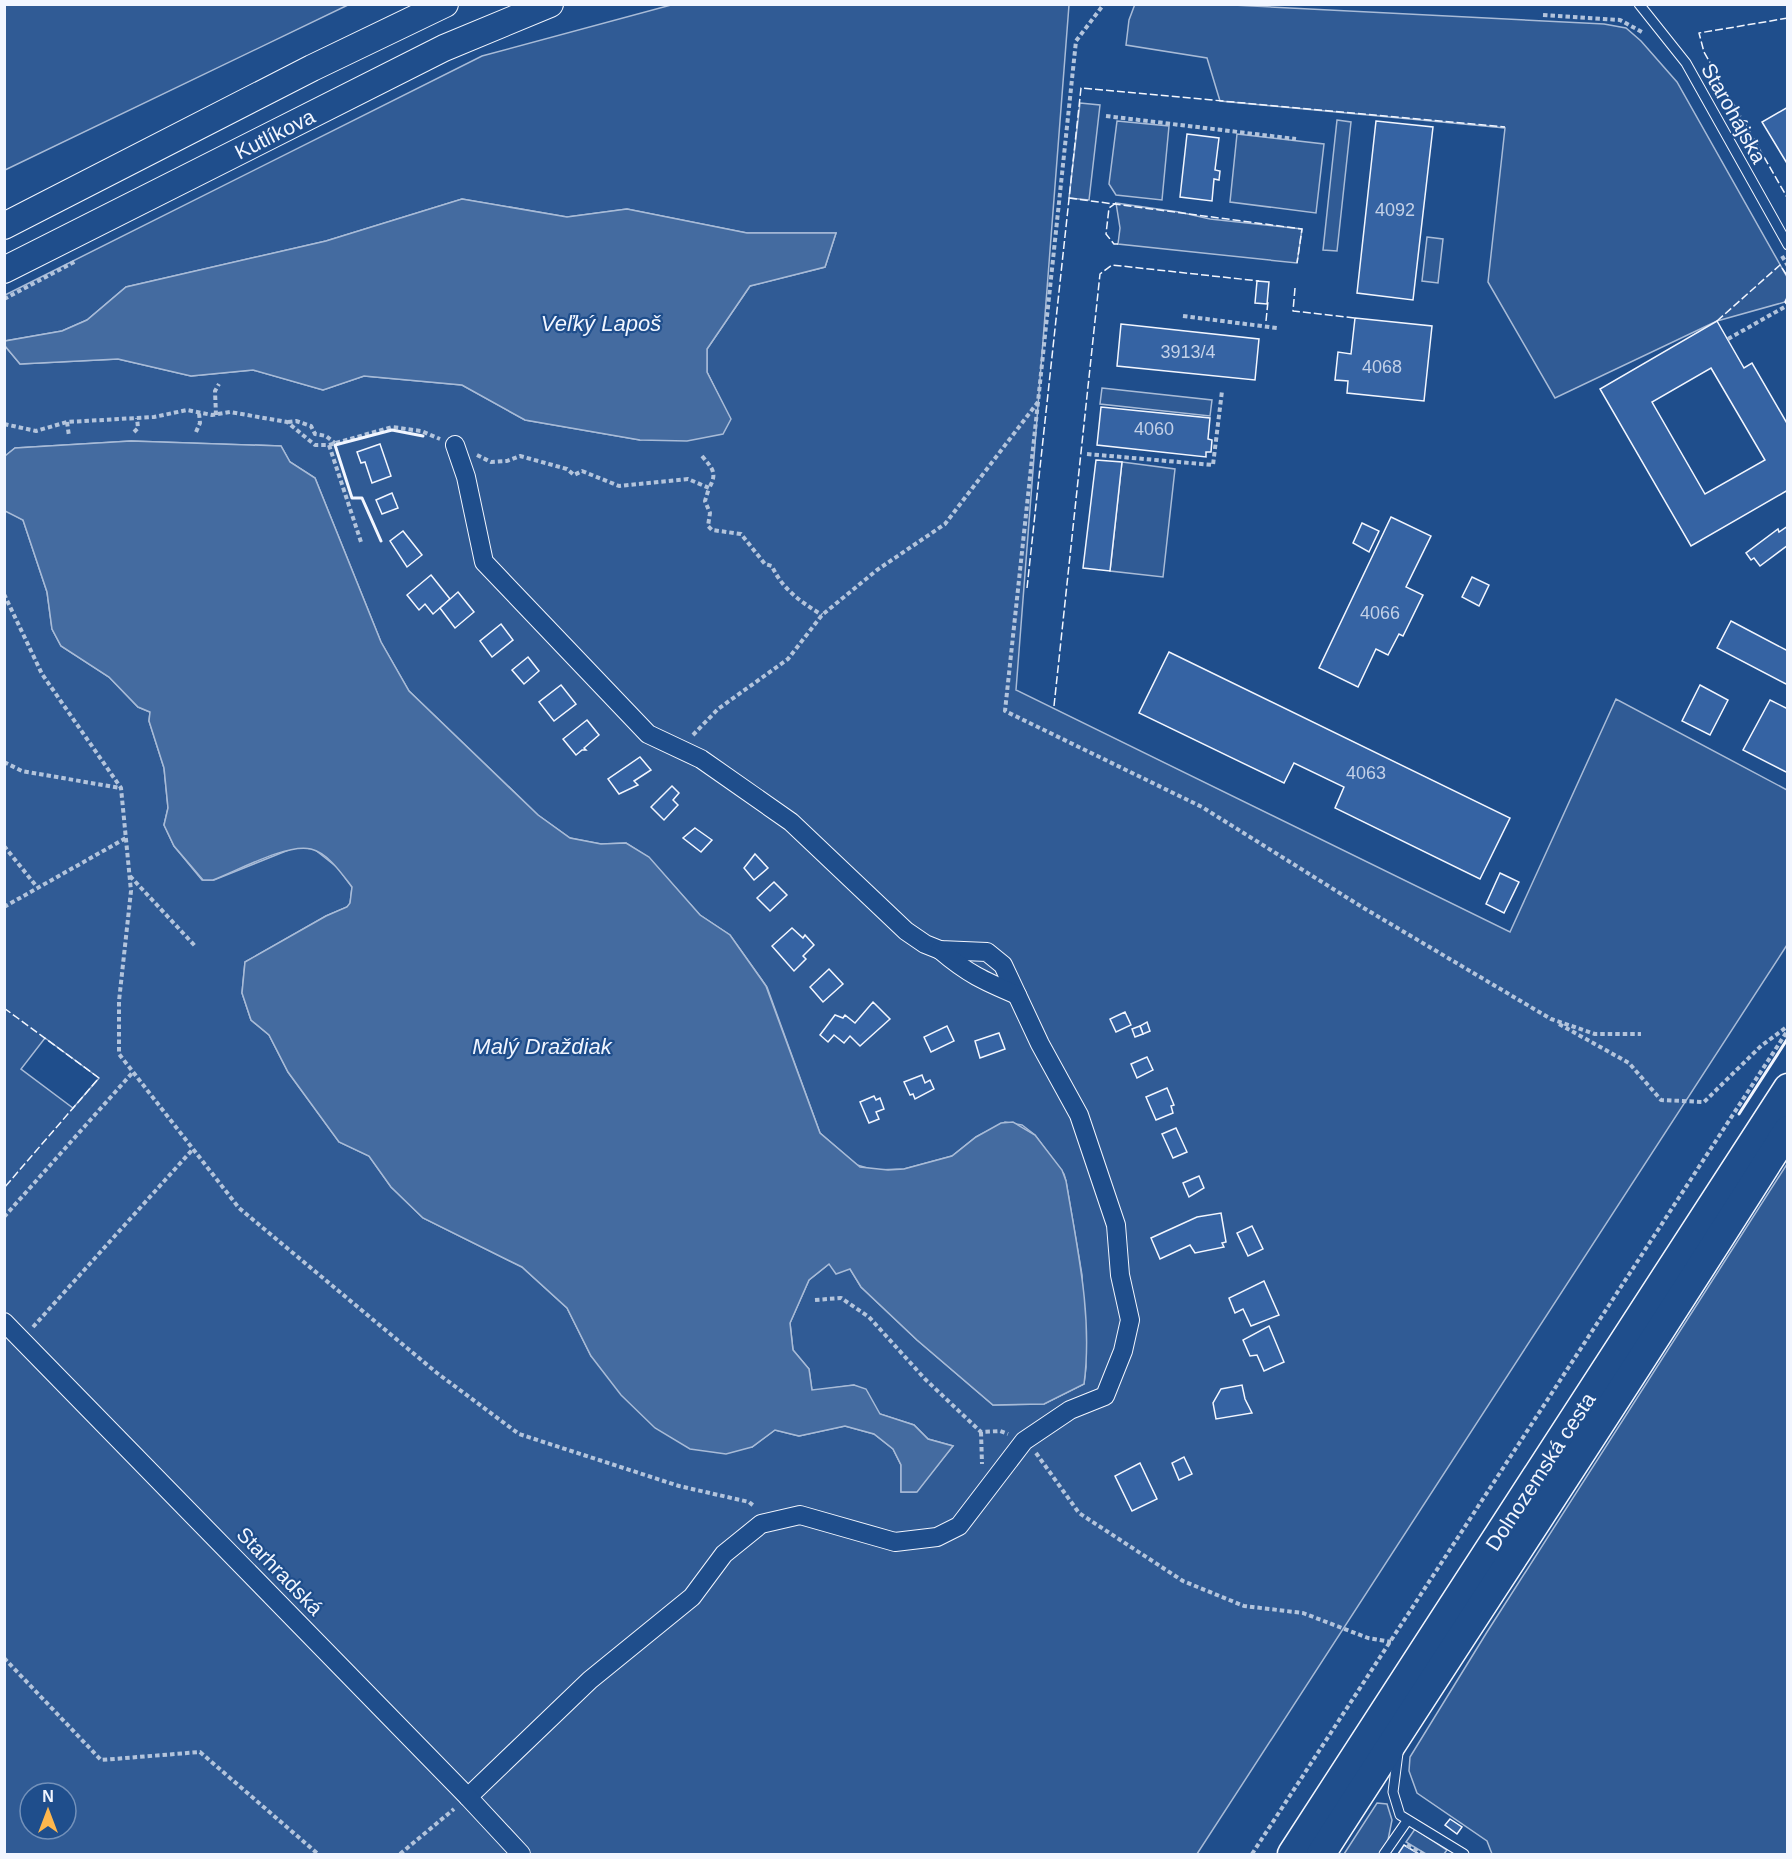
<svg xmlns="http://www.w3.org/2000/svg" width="1792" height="1859" font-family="Helvetica,sans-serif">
  <rect width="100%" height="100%" fill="#1f4e8c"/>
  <g fill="#305b95" stroke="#a8bbd7" stroke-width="1.5" fill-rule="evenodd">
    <path d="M5,4H348V5L5,170Z"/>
    <path d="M1135,4L1233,5L1604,24L1626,28L1641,41L1677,82L1787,277V297L1785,302L1717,321L1555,398L1488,282L1505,128L1220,101L1207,58L1126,45L1129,20Z"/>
    <path d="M671,5H1069L1016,690L1510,932L1616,699L1787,790V945L1197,1854H5L4,509L23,520L47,592L52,629L61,646L109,677L138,707L150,712L149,721L164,768L168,808L164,825L174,846L202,880H214L296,847L314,849L338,868L352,887L350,904L347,907L326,916L245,962L242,993L251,1020L269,1035L288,1072L339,1142L369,1156L391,1187L423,1218L522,1267L567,1308L591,1356L752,1447L775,1430L799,1436L845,1426L874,1434L893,1449L901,1465V1492H916L953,1446L928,1439L914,1425L880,1414L854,1385L812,1391L809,1369L793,1350L790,1323L809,1280L829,1264L850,1269L861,1287L917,1340L993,1405L1044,1404L1084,1384L1086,1367L1082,1275L1066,1181L1064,1174L1035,1135L1022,1125L1005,1122L976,1137L952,1156L904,1169L874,1170L857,1165L820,1133L767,987L730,935L700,915L648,857L626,843L601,844L570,838L538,815L409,691L381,642L315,478L290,462L281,446L131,441L15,448L5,456V346L20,364L118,359L191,376L253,370L323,390L364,376L462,385L525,420L640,440L730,419L707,372V349L750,286L825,267L836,233H747L627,209L567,217L462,199L326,241L126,287L87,320L62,331L5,341V295L482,56ZM45,1038L99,1078L73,1108L21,1069ZM30,1793H66V1829H30Z"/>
    <path d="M1080,103L1100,105L1089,200L1069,198Z"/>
    <path d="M1337,120L1351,122L1337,251L1323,250Z"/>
    <path d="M1117,121L1169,126L1162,200L1116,195L1109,184Z"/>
    <path d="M1237,134L1324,144L1316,213L1230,202Z"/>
    <path d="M1116,203L1179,212L1210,219L1302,229L1297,263L1118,244L1120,228Z"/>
    <path d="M1427,237L1443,239L1438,283L1422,281Z"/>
    <path d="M1102,388L1212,400L1210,416L1100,404Z"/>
    <path d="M1122,462L1175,469L1163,577L1110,571Z"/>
    <path d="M1787,1164V1854H1492L1487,1841L1417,1793L1409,1771L1410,1757L1487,1632Z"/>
    <path d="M1377,1803L1387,1804L1392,1820L1388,1840L1380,1854H1344Z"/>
    <path d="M1415,1829L1447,1850L1444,1854H1426L1406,1842Z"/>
  </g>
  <g fill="#446ba0" stroke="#a8bbd7" stroke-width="1.5">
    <path d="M462,199L567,217L627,209L747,233H836L825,267L750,286L707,349V372L731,419L723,434L687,441L640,440L525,420L462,385L364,376L323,390L253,370L191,376L118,359L20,364L5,346V341L62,331L87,320L126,287L326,241Z"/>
    <path d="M131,441L281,446L290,462L315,478L381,642L409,691L538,815L570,838L601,844L626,843L649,857L700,915L730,935L766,986L820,1133L860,1167L888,1170L904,1169L952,1156L976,1137L1001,1123L1013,1122L1035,1135L1062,1170L1066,1181C1077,1247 1093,1317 1084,1384L1044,1404L993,1405L917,1340L861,1287L850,1269L836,1274L829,1264L809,1280L790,1323L793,1350L809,1369L812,1390L854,1385L866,1389L880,1414L914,1425L928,1439L953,1446L917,1492H901V1465L893,1449L874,1434L845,1426L799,1436L775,1430L752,1447L726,1454L690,1449L655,1428L621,1395L591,1356L567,1308L522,1267L423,1218L391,1187L369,1156L339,1142L288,1072L269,1035L251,1020L242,993L245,962L326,916L347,907L350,903L352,887C342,874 328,853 311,849C287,843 237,871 213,880H203L174,846L164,825L168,808L164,768L149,721L150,712L138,707L109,677L61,646L52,629L47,592L23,520L5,511V456L15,448Z"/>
  </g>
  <g fill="#3563a3" stroke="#f2f6ff" stroke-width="1.5" fill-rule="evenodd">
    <path d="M1788,107V165L1762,122Z"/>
    <path d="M1376,121L1433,127L1413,300L1357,293Z"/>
    <path d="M1187,134L1219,138L1215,170L1220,171L1219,180L1214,179L1212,201L1180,197Z"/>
    <path d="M1257,281L1269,282L1267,304L1255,303Z"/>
    <path d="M1355,318L1432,326L1424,401L1347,393L1348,381L1335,380L1338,352L1351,354Z"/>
    <path d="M1717,321L1744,368L1752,363L1788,425V490L1691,546L1600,389ZM1711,368L1765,460L1705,494L1652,402Z"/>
    <path d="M1121,324L1259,339L1255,380L1117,366Z"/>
    <path d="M1101,407L1210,418L1208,439L1212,440L1211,452H1206V457L1097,445Z"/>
    <path d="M380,444L391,476L372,483L365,462L361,463L357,452Z"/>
    <path d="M1096,460L1122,462L1110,571L1083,568Z"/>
    <path d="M392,493L398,508L382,514L376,500Z"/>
    <path d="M1391,517L1431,536L1406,587L1423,595L1403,636L1399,634L1388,655L1376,649L1358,687L1319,668Z"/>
    <path d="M1362,523L1379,531L1369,552L1353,543Z"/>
    <path d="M1788,526V545L1760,566L1754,558L1751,560L1746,553L1778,529L1779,532Z"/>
    <path d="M403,531L422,555L407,567L390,541Z"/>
    <path d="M431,575L450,599L433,614L425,604L419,610L407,595Z"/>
    <path d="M1472,577L1489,585L1479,606L1462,597Z"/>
    <path d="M458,592L474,612L455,628L440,608Z"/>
    <path d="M1731,621L1788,651V685L1717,648Z"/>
    <path d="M501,624L513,640L492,657L480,641Z"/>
    <path d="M1169,652L1510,818L1480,879L1335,808L1344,787L1294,763L1284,783L1139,713Z"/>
    <path d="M528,657L539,671L524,684L512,670Z"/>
    <path d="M561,685L576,704L554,721L539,702Z"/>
    <path d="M1700,685L1728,700L1710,735L1682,721Z"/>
    <path d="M1770,700L1788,709V773L1743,750Z"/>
    <path d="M587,720L599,735L584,748L586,750H582L576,755L563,739Z"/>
    <path d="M640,757L651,770L634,781L638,785L619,794L608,779Z"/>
    <path d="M672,786L679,793L673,800L678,805L664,820L651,807Z"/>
    <path d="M695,828L712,840L701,852L683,838Z"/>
    <path d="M755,854L768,868L754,880L744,868Z"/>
    <path d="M1500,873L1519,882L1504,913L1486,904Z"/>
    <path d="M774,882L787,895L770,911L757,898Z"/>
    <path d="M792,928L803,938L805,935L814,945L803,956L806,959L794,971L772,946Z"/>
    <path d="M829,969L843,984L823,1002L810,987Z"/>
    <path d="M873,1002L890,1019L860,1046L850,1036L844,1043L834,1035L828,1042L820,1035L835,1015L843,1018L845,1015L855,1023Z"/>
    <path d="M1125,1012L1131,1025L1116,1032L1110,1019Z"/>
    <path d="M1147,1022L1150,1031L1143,1034L1140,1026Z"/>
    <path d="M947,1026L954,1041L931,1052L924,1037Z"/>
    <path d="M1140,1026L1143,1034L1135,1037L1132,1029Z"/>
    <path d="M999,1033L1005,1049L980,1058L975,1041Z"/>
    <path d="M1147,1057L1153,1070L1137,1078L1131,1064Z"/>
    <path d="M922,1075L925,1083L930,1080L934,1089L915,1099L913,1094L910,1095L904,1082Z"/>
    <path d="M1167,1088L1174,1105L1171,1106L1173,1113L1156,1120L1146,1097Z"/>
    <path d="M874,1096L876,1100L880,1098L884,1109L876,1112L879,1119L869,1123L860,1102Z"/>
    <path d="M1176,1128L1187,1152L1173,1158L1162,1134Z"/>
    <path d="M1199,1176L1204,1188L1189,1197L1183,1183Z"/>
    <path d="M1221,1213L1226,1242L1222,1243L1224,1247L1195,1253L1190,1245L1160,1259L1151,1238L1197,1217Z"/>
    <path d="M1252,1226L1263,1249L1248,1256L1237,1233Z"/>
    <path d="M1264,1281L1279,1315L1251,1326L1243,1309L1235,1313L1229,1298Z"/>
    <path d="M1269,1326L1284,1362L1264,1371L1257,1355L1250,1356L1243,1340Z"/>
    <path d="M1242,1385L1245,1399L1252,1413L1216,1419L1213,1403L1221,1389Z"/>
    <path d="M1184,1457L1192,1474L1179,1480L1172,1463Z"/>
    <path d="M1140,1463L1157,1499L1132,1511L1115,1476Z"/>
    <path d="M1450,1819L1462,1827L1457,1834L1445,1825Z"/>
    <path d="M1404,1845L1419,1854H1398Z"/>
  </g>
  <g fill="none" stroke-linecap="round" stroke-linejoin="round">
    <defs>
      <g id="service">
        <path d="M1639,4L1686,63L1788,245"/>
        <path d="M1398,1753L1393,1792L1400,1815L1464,1854"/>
        <path d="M1384,1854L1407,1821"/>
      </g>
      <g id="minor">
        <path d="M455,445L466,477L484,562L648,734L701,759L791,822L906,931L925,944L940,950L987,952L1003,965L1040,1044L1079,1115L1116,1225L1120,1275L1130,1320L1123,1351L1105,1396L1070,1410L1024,1441L959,1526L937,1537L895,1542L800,1515L761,1524L724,1554L692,1597L590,1680L468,1797"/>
        <path d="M940,950C968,974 984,981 1017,995"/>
        <path d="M4,1322L468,1797L521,1854"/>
      </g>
      <g id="secondary">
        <path d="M4,226L312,68L445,4"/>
        <path id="s1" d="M4,270L444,48L550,4"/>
      </g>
      <g id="primary">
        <path id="s2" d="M1292,1854L1788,1088"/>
        <path d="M1321,1854C1476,1613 1635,1373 1788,1130"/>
      </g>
    </defs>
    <use href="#service" stroke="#f2f6ff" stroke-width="11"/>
    <use href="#minor" stroke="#f2f6ff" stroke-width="20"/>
    <use href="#secondary" stroke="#f2f6ff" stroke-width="28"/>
    <use href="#primary" stroke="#f2f6ff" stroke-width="31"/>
    <g stroke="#b3c4dc" stroke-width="4" stroke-dasharray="4.5 3" stroke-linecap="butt">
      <path d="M1543,15L1620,20L1642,32"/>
      <path d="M1106,116L1296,139"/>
      <path d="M1782,256L1788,266"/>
      <path d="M4,299L76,261"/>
      <path d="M1183,316L1277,328"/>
      <path d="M1728,339L1788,305"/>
      <path d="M1038,402L1005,711L1202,807L1362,907L1551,1019L1595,1034H1641"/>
      <path d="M216,415L215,391L219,384"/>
      <path d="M67,422L69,436"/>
      <path d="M288,422L296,421L311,426L315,434L326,436L335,443"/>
      <path d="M4,424L36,431L67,422L154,417L187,410L212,415L230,412L287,422L315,445H329L392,427L421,431L440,439"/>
      <path d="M134,432L138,428L137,418"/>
      <path d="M196,432L200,423L199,413"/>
      <path d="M329,445L361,542"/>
      <path d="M1087,454L1213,465L1222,391"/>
      <path d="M477,455L491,462L507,461L520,456L567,469L574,475L582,471L619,486L688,479L709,488L705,501L710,513L708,526L712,530L741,534L765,564L772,566C782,589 801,602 822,615"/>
      <path d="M702,456C712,468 718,473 709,488"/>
      <path d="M4,594L42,674L121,788L131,891L119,1001V1054L239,1208L437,1373L519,1434L679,1486L749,1502L755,1507"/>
      <path d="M693,735L718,709L788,659L822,615L877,570L945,524L1038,402L1076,41L1104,4"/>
      <path d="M4,762L22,771L120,788"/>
      <path d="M4,846L37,887"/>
      <path d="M130,876L195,946"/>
      <path d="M4,907L126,838"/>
      <path d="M1559,1024L1629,1063L1661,1100L1704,1102L1761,1046L1788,1026"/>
      <path d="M4,1217L133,1072"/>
      <path d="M815,1300L841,1298L869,1317L925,1379L981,1432L1000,1431L1008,1434"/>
      <path d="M33,1327L193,1149"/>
      <path d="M981,1432L982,1464"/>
      <path d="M1036,1453L1079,1513L1183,1581L1244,1606L1303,1613L1368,1638L1391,1642"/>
      <path d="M4,1658L101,1760L200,1752L318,1854"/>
      <path d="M1407,1845L1423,1854"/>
      <path d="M400,1854L454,1809"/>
      <path d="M1252,1854L1788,1030"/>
    </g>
    <use href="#service" stroke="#1f4e8c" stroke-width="9"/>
    <use href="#minor" stroke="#1f4e8c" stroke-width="18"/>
    <use href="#secondary" stroke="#1f4e8c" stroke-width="26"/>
    <use href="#primary" stroke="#1f4e8c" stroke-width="28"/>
    <g stroke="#f2f6ff" stroke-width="1.5" stroke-dasharray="8 3" stroke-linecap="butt">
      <path d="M1788,18L1699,33L1704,52L1788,199"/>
      <path d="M1069,198L1302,229L1297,263"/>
      <path d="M1116,203L1109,208L1106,234L1114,244H1118"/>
      <path d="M1295,288L1293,311L1355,318"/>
      <path d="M1788,297L1785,302L1788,306"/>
      <path d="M1266,321L1268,301"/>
      <path d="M1717,321L1780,265L1788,277"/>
      <path d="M1788,323V324"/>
      <path d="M1027,588L1081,88L1505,127"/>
      <path d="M1054,706L1100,274L1112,265L1259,281"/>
      <path d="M4,1008L99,1078L4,1188"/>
    </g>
    <g stroke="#f2f6ff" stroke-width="3">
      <path d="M381,541L362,498H352L335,445L392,430L423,436"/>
      <path d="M1739,1114L1788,1038"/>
    </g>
  </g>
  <g text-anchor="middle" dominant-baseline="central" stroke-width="4.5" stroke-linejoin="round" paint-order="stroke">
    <g font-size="18" fill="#c3d1e8">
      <text x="1395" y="210">4092</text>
      <text x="1188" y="352">3913/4</text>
      <text x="1382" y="367">4068</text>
      <text x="1154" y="429">4060</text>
      <text x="1380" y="613">4066</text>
      <text x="1366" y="773">4063</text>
    </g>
    <g font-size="21" fill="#f2f6ff" stroke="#1f4e8c">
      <text transform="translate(1734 113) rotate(61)">Starohájska</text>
      <text stroke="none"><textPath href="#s1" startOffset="303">Kutlíkova</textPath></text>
      <text stroke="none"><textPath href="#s2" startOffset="456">Dolnozemská cesta</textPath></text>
      <text transform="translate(280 1571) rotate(46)">Starhradská</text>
    </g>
    <g font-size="22" font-style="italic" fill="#f2f6ff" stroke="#1f4e8c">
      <text x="601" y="323">Veľký Lapoš</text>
      <text x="542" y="1046">Malý Draždiak</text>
    </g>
  </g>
  <rect width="1792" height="1859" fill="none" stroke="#f2f6ff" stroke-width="12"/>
  <g transform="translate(48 1811)"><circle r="28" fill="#1f4e8c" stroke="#7391ba" stroke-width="1.5"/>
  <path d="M0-4.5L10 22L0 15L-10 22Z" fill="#ffb74d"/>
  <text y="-9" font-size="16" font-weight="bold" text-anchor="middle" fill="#f2f6ff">N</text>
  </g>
</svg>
